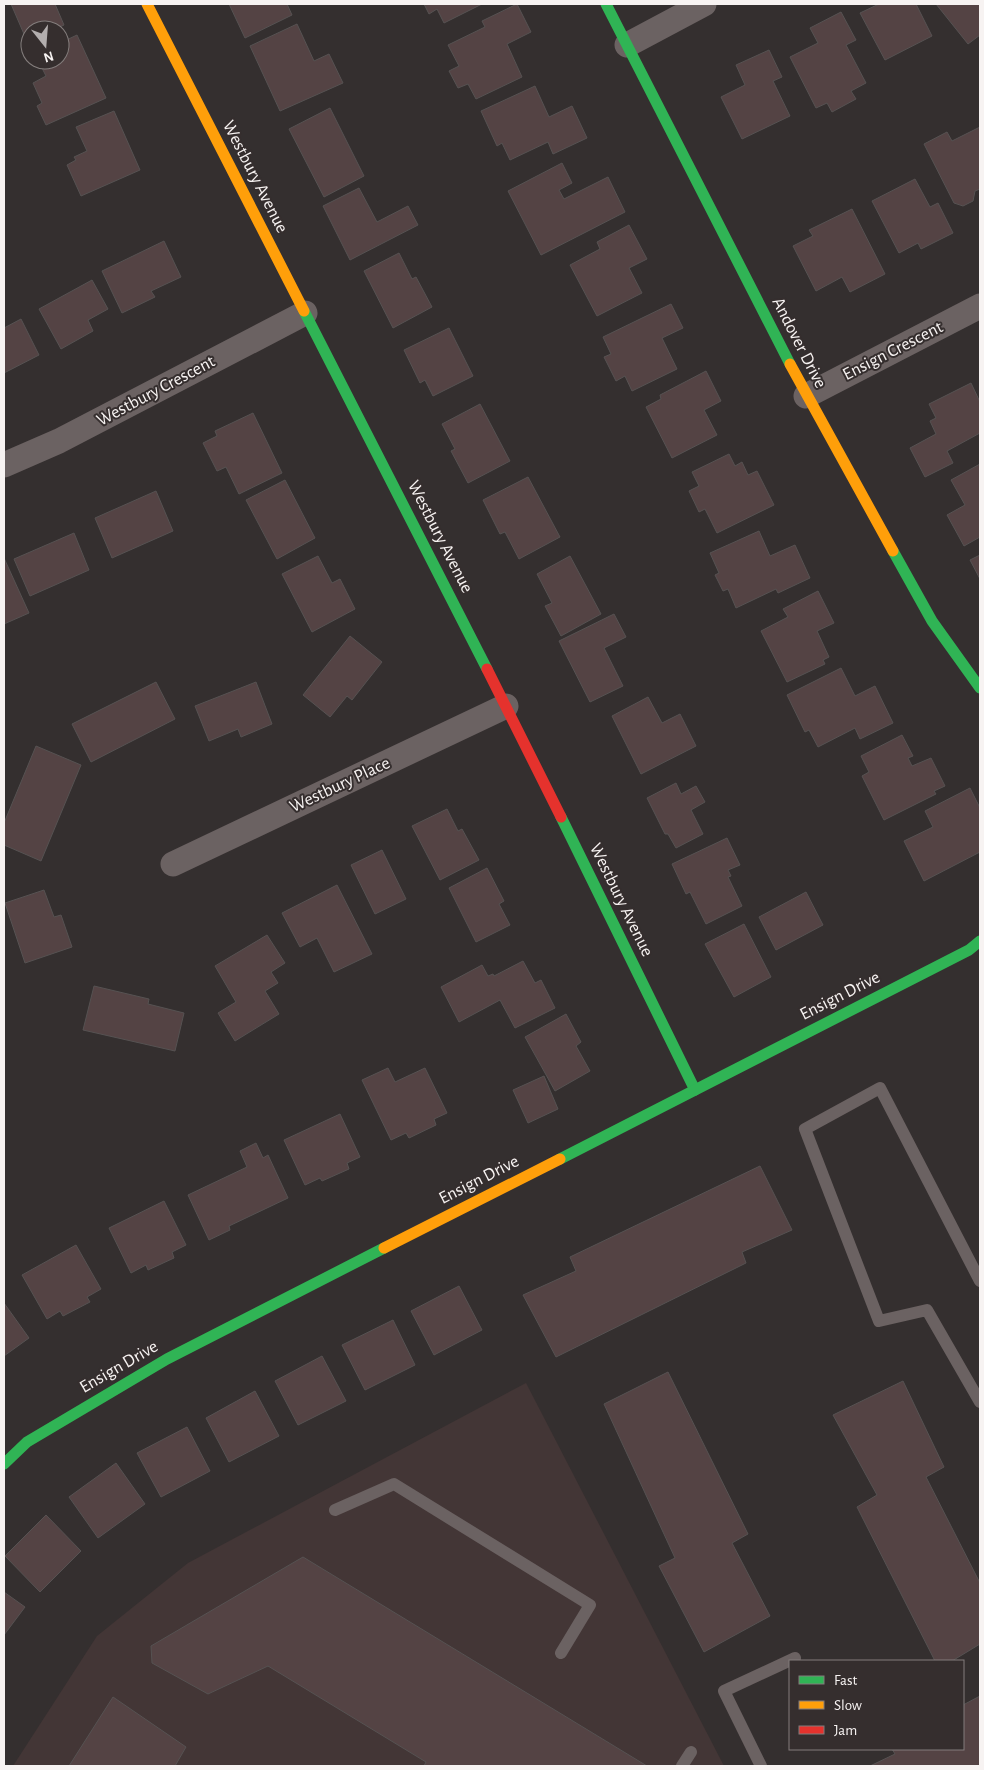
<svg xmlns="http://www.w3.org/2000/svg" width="984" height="1770" font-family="'Alegreya Sans',sans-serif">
  <rect width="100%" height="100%" fill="#342f2f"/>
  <path fill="#433636" d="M526,1383L724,1766H13L97,1636L188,1563Z"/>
  <g fill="#544344" stroke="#565252">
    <path d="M11,4H55L64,25L53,30H30V40L27,41Z"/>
    <path d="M229,4H287L292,15L245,38Z"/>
    <path d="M424,4H482L444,23L437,9L429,14Z"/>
    <path d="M517,4L531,32L507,44L522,77L476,99L468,84L458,88L449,71L459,66L448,45L485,27L482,21Z"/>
    <path d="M879,4H916L932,36L885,60L860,13Z"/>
    <path d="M936,4H980V35L968,44Z"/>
    <path d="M841,12L856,40L846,45L866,83L851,91L856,99L832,112L827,103L816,108L790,57L818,43L810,28Z"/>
    <path d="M297,24L314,61L329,54L343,83L280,111L250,46Z"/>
    <path d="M77,35L106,98L46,125L37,106L42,103L33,83L46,76L38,60H60V43Z"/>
    <path d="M769,50L782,77L773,81L790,116L742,139L721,97L745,85L736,65Z"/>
    <path d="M535,86L549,117L572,106L587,138L553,154L548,142L510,160L502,143L497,146L481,111Z"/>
    <path d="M330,108L364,176L324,197L289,129Z"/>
    <path d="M114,111L140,170L81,196L67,165L76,160L74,157L87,151L76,127Z"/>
    <path d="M980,127V189L975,191L973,201L963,206L954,203L924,144L947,132L952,141Z"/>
    <path d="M562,163L572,183L559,190L564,199L608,177L625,212L541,255L508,191Z"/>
    <path d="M915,179L930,207L938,203L953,233L921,249L918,243L899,253L872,201Z"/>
    <path d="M359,188L377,222L408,206L418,225L350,260L323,206Z"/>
    <path d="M852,209L885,274L850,292L842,277L816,291L793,246L813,236L809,230Z"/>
    <path d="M629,225L647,259L629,268L642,293L597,316L570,265L600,249L597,242Z"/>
    <path d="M164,241L181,277L151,291L155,297L122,313L102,271Z"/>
    <path d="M399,253L412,279L416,277L432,307L393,328L364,271Z"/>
    <path d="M92,280L108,309L88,320L93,331L61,349L39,309Z"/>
    <path d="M671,304L683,328L662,338L677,369L632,391L625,376L616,381L604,357L611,354L603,337Z"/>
    <path d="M21,319L39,355L4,373V328Z"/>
    <path d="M449,328L473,376L433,396L425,380L420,383L404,350Z"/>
    <path d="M706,371L721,401L704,410L717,435L672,458L646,407L661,399L660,395Z"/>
    <path d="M971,383L980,402V433L947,451L953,463L925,477L910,448L936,434L930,421L936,418L929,404Z"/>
    <path d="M480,404L510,461L468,483L451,451L455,449L442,424Z"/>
    <path d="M253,413L282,473L239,494L226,467L217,471L203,443L217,436L215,431Z"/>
    <path d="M729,454L735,466L742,462L748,475L757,471L774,505L717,533L705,509L699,512L689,491L699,486L692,472Z"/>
    <path d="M980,464V537L964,546L947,515L965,505L951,480Z"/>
    <path d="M528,477L560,537L519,559L505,532L500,534L483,500Z"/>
    <path d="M285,480L315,538L277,559L246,500Z"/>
    <path d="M156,491L173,531L112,558L95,518Z"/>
    <path d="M759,531L770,556L795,545L810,578L778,593L776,589L736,608L728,589L723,591L715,575L719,573L710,553Z"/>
    <path d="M74,533L89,570L30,596L14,559Z"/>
    <path d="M980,555V579L970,560Z"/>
    <path d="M318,556L332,583L340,579L355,609L312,632L282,574Z"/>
    <path d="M570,556L601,614L561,636L545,606L552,603L537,574Z"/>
    <path d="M4,558L29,613L4,624Z"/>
    <path d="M818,591L834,623L817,631L829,657L823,660L825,664L787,682L761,631L788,617L783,609Z"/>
    <path d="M614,614L626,637L604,648L623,686L590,702L559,641Z"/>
    <path d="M350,636L382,662L352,700L347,696L330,717L303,695Z"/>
    <path d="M841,668L855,696L875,686L893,723L860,739L855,728L818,747L809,730L805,732L787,695Z"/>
    <path d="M156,682L175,719L91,762L72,724Z"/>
    <path d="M256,682L272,724L241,737L238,729L209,741L195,706Z"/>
    <path d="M648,697L662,723L680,714L696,746L641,774L612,716Z"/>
    <path d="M902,735L913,756L908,758L912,766L931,758L945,786L934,791L936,794L884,820L862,776L869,772L861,756Z"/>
    <path d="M36,746L81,765L41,861L4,845V823Z"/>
    <path d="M676,783L681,794L696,786L705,802L691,810L703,834L676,848L668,834H665L647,798Z"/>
    <path d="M970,788L980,808V852L924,881L904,841L933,827L925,811Z"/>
    <path d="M447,809L458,831L462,829L479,860L440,880L412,826Z"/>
    <path d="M727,838L740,865L728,870L731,876L728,877L742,906L706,924L690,892L686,894L672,864Z"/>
    <path d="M382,850L406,899L375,914L351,865Z"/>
    <path d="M487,868L504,901L499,904L510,925L476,942L449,888Z"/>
    <path d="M337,885L372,954L334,972L317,938L300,947L282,913Z"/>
    <path d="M44,890L54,917L61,915L72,947L25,963L5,903Z"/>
    <path d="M806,892L823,925L776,950L759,917Z"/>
    <path d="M744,924L771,977L734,997L705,944Z"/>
    <path d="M267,935L285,963L271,972L278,983L265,991L279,1014L235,1041L218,1013L236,1002L215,966Z"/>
    <path d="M523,961L535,983L541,980L555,1008L515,1028L500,1000L459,1022L441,987L482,965L488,976L493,974L494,976Z"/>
    <path d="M94,986L149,999L148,1004L184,1013L175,1051L83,1030Z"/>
    <path d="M566,1014L581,1042L576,1046L590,1071L555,1091L525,1037Z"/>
    <path d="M388,1068L395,1082L425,1068L447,1113L434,1119L436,1125L409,1138L406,1133L391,1140L362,1080Z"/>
    <path d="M544,1076L558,1109L528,1123L513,1090Z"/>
    <path d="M340,1114L360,1157L347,1163L349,1169L322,1181L320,1178L305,1185L284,1140Z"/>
    <path d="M256,1143L263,1158L268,1155L288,1198L229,1226L230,1230L209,1240L188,1195L247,1167L240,1151Z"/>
    <path d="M760,1166L792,1230L742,1252L746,1263L556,1357L523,1295L576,1271L570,1257Z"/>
    <path d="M164,1201L186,1245L172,1252L174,1258L148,1270L146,1265L131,1273L109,1228Z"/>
    <path d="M76,1245L101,1289L87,1297L90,1302L63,1316L60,1311L47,1319L22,1275Z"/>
    <path d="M459,1286L482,1330L434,1355L411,1311Z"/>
    <path d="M4,1303L29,1338L4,1356Z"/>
    <path d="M393,1320L415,1365L365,1390L342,1345Z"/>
    <path d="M322,1356L346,1401L298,1425L275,1381Z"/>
    <path d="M668,1372L748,1534L732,1543L770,1616L704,1652L659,1566L675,1558L604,1404Z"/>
    <path d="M903,1381L944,1467L926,1477L980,1583V1644L952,1661H935L857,1507L877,1495L833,1415Z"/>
    <path d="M255,1391L279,1436L229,1462L206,1418Z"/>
    <path d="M187,1427L210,1471L161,1497L137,1453Z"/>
    <path d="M116,1463L145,1504L98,1538L69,1497Z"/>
    <path d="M46,1515L81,1551L40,1592L5,1556Z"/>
    <path d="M303,1557L647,1766H424L426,1762L268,1666L208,1694L152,1663L151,1646Z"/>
    <path d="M4,1592L25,1607L4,1635Z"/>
    <path d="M980,1696V1766H870L895,1754L892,1749H963V1705Z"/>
    <path d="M113,1697L186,1747L175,1766H69Z"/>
  </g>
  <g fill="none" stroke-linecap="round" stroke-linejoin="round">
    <g stroke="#6b6262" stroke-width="12">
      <path d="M980,1281L880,1088L805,1129L879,1321L927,1310L980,1402"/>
      <path d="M335,1510L394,1484L590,1605L561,1653"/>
      <path d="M682,1766L691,1752"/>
      <path d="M761,1766L724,1691L795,1658"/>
    </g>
    <g stroke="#6b6262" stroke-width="25">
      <path d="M627,45L704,4"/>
      <path d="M806,396L980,306"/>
      <path d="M4,465L59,441L305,313"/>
      <path d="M173,864L506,706"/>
    </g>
    <g stroke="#30b455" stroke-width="11">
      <path d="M606,4L790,364"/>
      <path d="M304,311L487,669"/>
      <path d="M893,551L932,621L980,688"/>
      <path d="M561,817L695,1090"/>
      <path d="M560,1159L969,950L980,941"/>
      <path d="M4,1464L27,1442L167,1359L384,1248"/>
    </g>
    <g stroke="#ff9f0a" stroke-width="11">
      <path d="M147,4L304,311"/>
      <path d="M790,364L893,551"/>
      <path d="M384,1248L560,1159"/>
    </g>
    <path stroke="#e5322d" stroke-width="11" d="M487,669L561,817"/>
  </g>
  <g text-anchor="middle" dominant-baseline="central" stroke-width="4" stroke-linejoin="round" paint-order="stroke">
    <g font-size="18" fill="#f7f3f2" stroke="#352e2e">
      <text transform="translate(255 177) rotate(63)">Westbury Avenue</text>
      <text transform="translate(799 343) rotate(63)">Andover Drive</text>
      <text transform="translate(893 351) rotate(-27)">Ensign Crescent</text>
      <text transform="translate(156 391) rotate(-28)">Westbury Crescent</text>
      <text transform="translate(440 537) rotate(63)">Westbury Avenue</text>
      <text transform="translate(340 785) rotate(-25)">Westbury Place</text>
      <text transform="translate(621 900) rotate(64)">Westbury Avenue</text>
      <text transform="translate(840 996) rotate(-27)">Ensign Drive</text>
      <text transform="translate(479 1180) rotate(-27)">Ensign Drive</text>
      <text transform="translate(119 1367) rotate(-30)">Ensign Drive</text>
    </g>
  </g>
  <rect width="984" height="1770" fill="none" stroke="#f7f3f2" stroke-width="10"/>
  <rect x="789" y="1660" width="175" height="90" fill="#352e2e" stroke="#837d7c"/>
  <rect x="799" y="1676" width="25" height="8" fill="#30b455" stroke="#837d7c"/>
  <text x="834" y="1685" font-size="15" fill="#f7f3f2">Fast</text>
  <rect x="799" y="1701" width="25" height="8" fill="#ff9f0a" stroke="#837d7c"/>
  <text x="834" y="1710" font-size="15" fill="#f7f3f2">Slow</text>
  <rect x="799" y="1726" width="25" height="8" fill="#e5322d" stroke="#837d7c"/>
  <text x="834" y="1735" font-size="15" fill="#f7f3f2">Jam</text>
  <g transform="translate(45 45) rotate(163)"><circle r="24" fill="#352e2e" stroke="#837d7c"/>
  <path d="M0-4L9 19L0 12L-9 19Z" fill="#b3aeae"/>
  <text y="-8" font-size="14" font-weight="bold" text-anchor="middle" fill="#f7f3f2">N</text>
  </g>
</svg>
